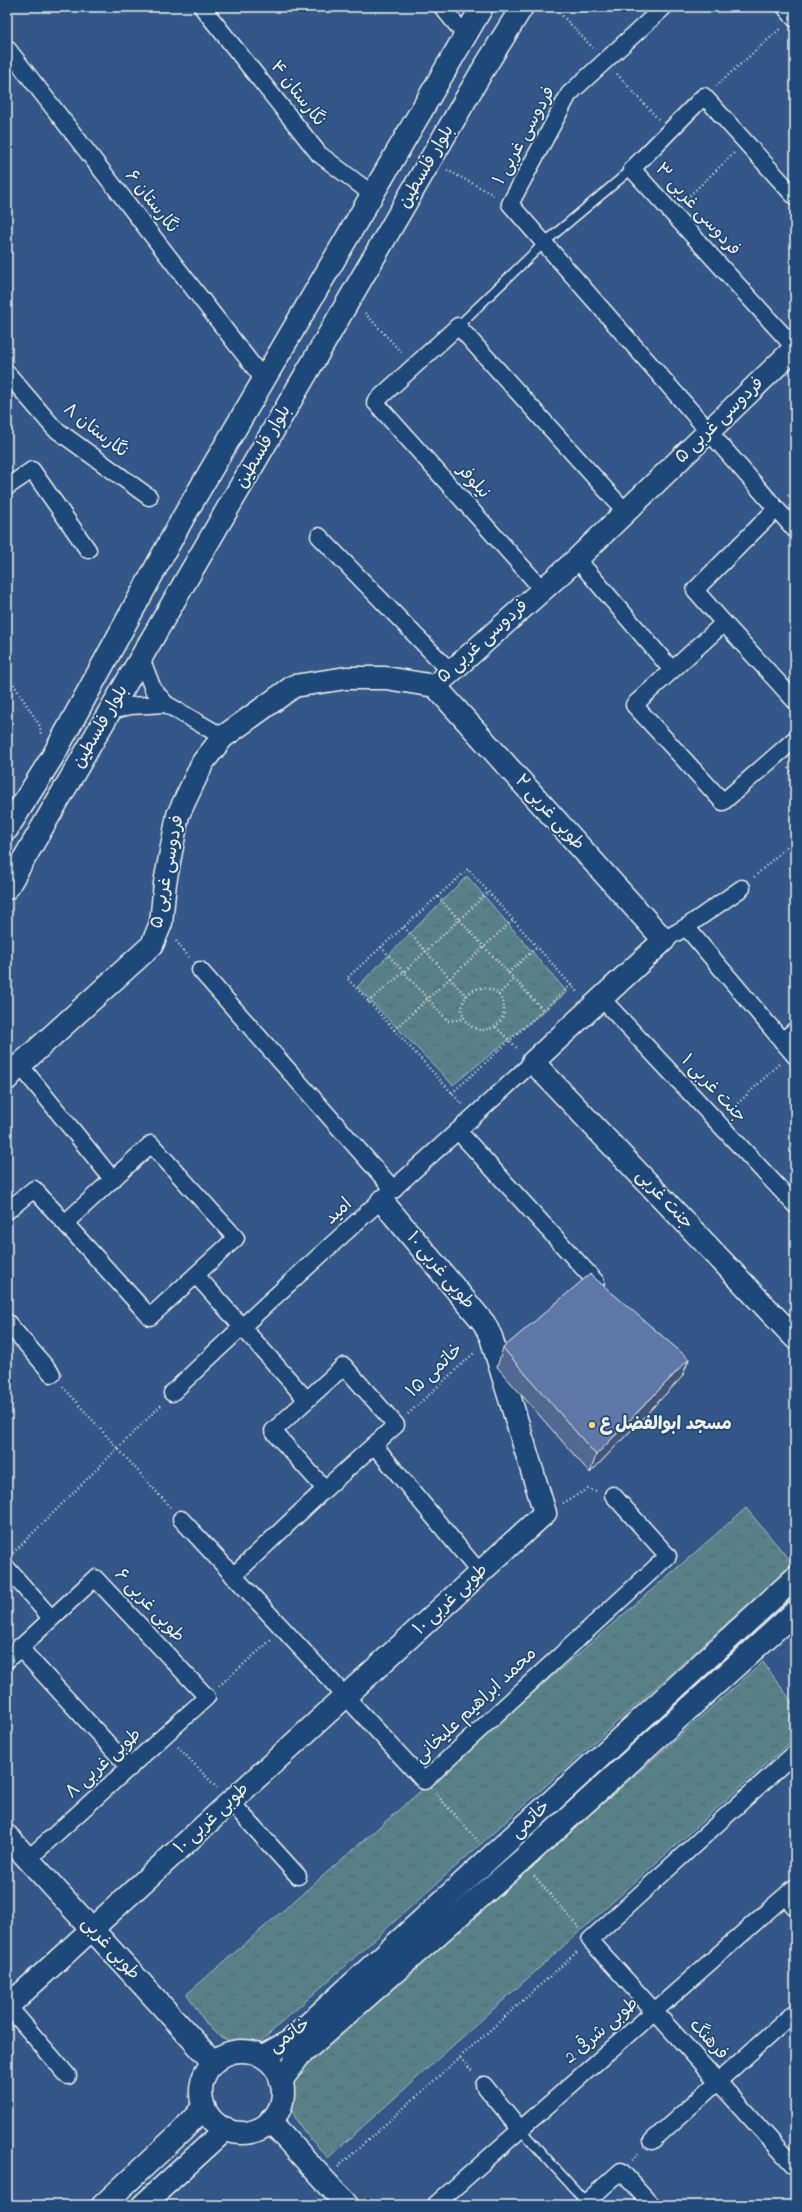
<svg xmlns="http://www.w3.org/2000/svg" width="802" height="2212" font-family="'Indie Flower','Playpen Sans Arabic',sans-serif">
  <defs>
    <pattern id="park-tufts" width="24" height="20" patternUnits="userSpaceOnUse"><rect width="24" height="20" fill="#598288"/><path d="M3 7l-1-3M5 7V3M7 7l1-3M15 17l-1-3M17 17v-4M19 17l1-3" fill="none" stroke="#52686a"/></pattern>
  </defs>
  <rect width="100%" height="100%" fill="#325788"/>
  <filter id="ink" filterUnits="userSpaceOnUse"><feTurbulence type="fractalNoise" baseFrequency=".025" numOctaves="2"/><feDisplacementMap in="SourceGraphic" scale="8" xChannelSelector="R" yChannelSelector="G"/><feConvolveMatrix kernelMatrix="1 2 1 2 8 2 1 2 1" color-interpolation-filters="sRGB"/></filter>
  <g filter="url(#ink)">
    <g fill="url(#park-tufts)" stroke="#a6bab8">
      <path d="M467,876L567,992L453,1085L357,987Z"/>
      <path d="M746,1508L793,1564L260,2042C215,2048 208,2026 187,1994Z"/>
      <path d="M763,1662L795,1706V1738L328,2158C303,2130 279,2113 298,2073Z"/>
    </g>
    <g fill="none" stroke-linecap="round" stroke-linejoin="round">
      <defs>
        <g id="lane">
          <path d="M458,326L544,243L632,169"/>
          <path d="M782,1899L795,1913"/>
          <path d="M521,2130L586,2202"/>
        </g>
        <g id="street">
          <path d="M202,7L319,154L372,194"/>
          <path d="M442,7L465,35"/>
          <path d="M664,7L569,94L510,204L795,530"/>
          <path d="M785,7L795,19"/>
          <path d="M7,48L264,380"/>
          <path d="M795,197L704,96L632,169L795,348"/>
          <path d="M7,373L54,428L149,497"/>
          <path d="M7,487L32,470L88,550"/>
          <path d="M319,536L451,672"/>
          <path d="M577,559L672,670"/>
          <path d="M542,589L375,402L458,326L625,511"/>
          <path d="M724,623L695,590L776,509"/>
          <path d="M141,658L153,689L166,704L223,737"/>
          <path d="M795,701L724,623L634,705L723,802L795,739"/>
          <path d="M111,711L130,706L166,704"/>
          <path d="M686,927L742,888"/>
          <path d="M664,940L686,927L795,1056"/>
          <path d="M200,970L394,1190"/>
          <path d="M602,999L795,1205"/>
          <path d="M782,1041L795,1030"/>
          <path d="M20,1065L113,1180"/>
          <path d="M458,1131L596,1282"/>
          <path d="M7,1211L34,1189L150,1317L236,1238L151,1144L65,1223"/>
          <path d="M196,1275L307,1400"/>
          <path d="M7,1322L52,1374"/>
          <path d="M344,1366L396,1425L325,1489L273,1431Z"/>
          <path d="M172,1393C289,1280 413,1173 533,1062"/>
          <path d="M374,1445L480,1573"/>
          <path d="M181,1519L424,1781L668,1556L613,1495"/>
          <path d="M7,1568L51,1618"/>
          <path d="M233,1576L325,1489"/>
          <path d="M19,1647L130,1768"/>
          <path d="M7,1660L95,1578L207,1697L28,1859"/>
          <path d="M795,1753L590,1940L795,2167"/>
          <path d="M231,1802L298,1876"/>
          <path d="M8,2006L68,2076"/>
          <path d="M484,2085L521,2130"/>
          <path d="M652,2141L795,2012"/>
          <path d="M435,2205L795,1887"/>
          <path d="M583,2205L621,2171L652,2205"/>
        </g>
        <g id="secondary">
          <path d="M435,686L664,940L533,1062L795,1338"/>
          <path d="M7,829L53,756L184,516L482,7"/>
          <path d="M7,888L481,73L522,7"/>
          <path d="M7,1079L20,1065L152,945L161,923L165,883L178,815L203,762L223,737L294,686L346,678H386L435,686L577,559L795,348"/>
          <path d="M7,1836L213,2062"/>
          <path d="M7,2007L545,1513L491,1337L484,1323L382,1201"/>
          <circle cx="242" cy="2092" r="41"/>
          <path d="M263,2056L290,2041L795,1578"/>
          <path d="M281,2081L299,2056L521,1861L795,1612"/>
          <path d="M270,2121L347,2205"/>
          <path d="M103,2205L182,2131L204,2107"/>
          <path d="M143,2205L226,2129"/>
        </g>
      </defs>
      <use href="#lane" stroke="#f4f1e8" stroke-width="11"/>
      <use href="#street" stroke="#f4f1e8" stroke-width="19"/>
      <use href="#secondary" stroke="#f4f1e8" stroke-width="25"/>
      <g stroke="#f4f1e8" stroke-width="2.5" stroke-dasharray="1 3" stroke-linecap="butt">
        <path d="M554,7L593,48"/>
        <path d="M617,74L658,119"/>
        <path d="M716,86L781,28"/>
        <path d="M447,170L496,196"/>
        <path d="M684,201L734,153"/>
        <path d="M365,313L402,353"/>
        <path d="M788,496L795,489"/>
        <path d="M7,674L40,726L41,734"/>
        <path d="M788,768L795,776"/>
        <path d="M754,877L795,839"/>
        <path d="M438,897L543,1010"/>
        <path d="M404,927L466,996"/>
        <path d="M176,941L189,957"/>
        <path d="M381,947L448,1021L464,1019"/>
        <path d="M508,973L537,947"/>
        <circle cx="483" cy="1009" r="21"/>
        <path d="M498,995L514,979"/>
        <path d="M368,1002L404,972L488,892"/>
        <path d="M496,1027L518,1049"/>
        <path d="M394,1030L513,920"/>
        <path d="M452,1093L571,985"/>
        <path d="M462,1104L347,978L468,869L578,993"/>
        <path d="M729,1112L779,1064"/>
        <path d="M63,1387L170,1507"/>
        <path d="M408,1414L475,1352"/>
        <path d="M563,1503L588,1489L596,1491"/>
        <path d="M13,1553L161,1405"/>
        <path d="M219,1686L271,1640"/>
        <path d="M178,1747L217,1788"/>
        <path d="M435,1793L478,1841"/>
        <path d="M534,1876L579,1928"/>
        <path d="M460,2058L473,2072"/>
        <path d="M632,2160L640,2152"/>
        <path d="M338,2167L578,1951"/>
      </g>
      <use href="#lane" stroke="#1f4a7a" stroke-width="8"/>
      <use href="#street" stroke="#1f4a7a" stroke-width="16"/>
      <use href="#secondary" stroke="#1f4a7a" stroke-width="22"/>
    </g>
    <path fill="#536790" stroke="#f4f1e8" d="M503,1348L689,1359L682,1377L590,1473L497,1367Z"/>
    <path fill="#435476" stroke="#f4f1e8" d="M689,1359L682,1377L590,1473L596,1455Z"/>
    <path fill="#6078a8" stroke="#f4f1e8" d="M590,1274L689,1359L596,1455L503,1348Z"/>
  </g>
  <circle fill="#ffd166" stroke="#1f4a7a" stroke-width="1.5" cx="592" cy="1425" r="4"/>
  <g text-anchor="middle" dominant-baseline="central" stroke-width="3.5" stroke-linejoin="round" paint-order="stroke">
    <g font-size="18" fill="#f4f1e8" stroke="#1f4a7a">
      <text transform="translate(297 94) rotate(52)">نگارستان ۴</text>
      <text transform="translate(525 136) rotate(-61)">فردوسی غربی ۱</text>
      <text transform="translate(427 167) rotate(-60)">بلوار فلسطین</text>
      <text transform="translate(151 202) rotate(52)">نگارستان ۶</text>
      <text transform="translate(697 210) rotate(48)">فردوسی غربی ۳</text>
      <text transform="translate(720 421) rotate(-44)">فردوسی غربی ۵</text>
      <text transform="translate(95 431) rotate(38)">نگارستان ۸</text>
      <text transform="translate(264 447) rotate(-60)">بلوار فلسطین</text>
      <text transform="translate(473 482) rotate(48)">نیلوفر</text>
      <text transform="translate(483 642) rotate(-42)">فردوسی غربی ۵</text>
      <text transform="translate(101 727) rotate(-60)">بلوار فلسطین</text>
      <text transform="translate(549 813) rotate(48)">طوبی غربی ۲</text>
      <text transform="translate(168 872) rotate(-79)">فردوسی غربی ۵</text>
      <text transform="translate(713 1089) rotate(47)">جنت غربی ۱</text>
      <text transform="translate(664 1200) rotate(47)">جنت غربی</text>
      <text transform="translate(339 1212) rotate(-42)">امید</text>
      <text transform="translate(440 1271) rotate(50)">طوبی غربی ۱۰</text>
      <text transform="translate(435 1371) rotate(-43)">خاتمی ۱۵</text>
      <text transform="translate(451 1600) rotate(-43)">طوبی غربی ۱۰</text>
      <text transform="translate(149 1606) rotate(47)">طوبی غربی ۶</text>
      <text transform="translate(476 1706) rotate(-43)">محمد ابراهیم علیخانی</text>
      <text transform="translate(104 1764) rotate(-42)">طوبی غربی ۸</text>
      <text transform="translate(212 1819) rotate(-43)">طوبی غربی ۱۰</text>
      <text transform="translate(531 1820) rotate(-43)">خاتمی</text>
      <text transform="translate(110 1949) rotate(48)">طوبی غربی</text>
      <text transform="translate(602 2031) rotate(-41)">طوبی شرقی 2</text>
      <text transform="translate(290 2036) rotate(-36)">خاتمی</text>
      <text transform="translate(708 2040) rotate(48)">فرهنگ</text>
    </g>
    <g font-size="18" font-weight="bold" fill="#f4f1e8" stroke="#1f4a7a" text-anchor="start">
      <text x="600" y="1425">مسجد ابوالفضل ع</text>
    </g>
  </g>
  <rect width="802" height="2212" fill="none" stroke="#1f4a7a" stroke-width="24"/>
  <rect x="12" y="12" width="778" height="2188" fill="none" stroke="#f4f1e8" stroke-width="1.5" filter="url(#ink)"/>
</svg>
